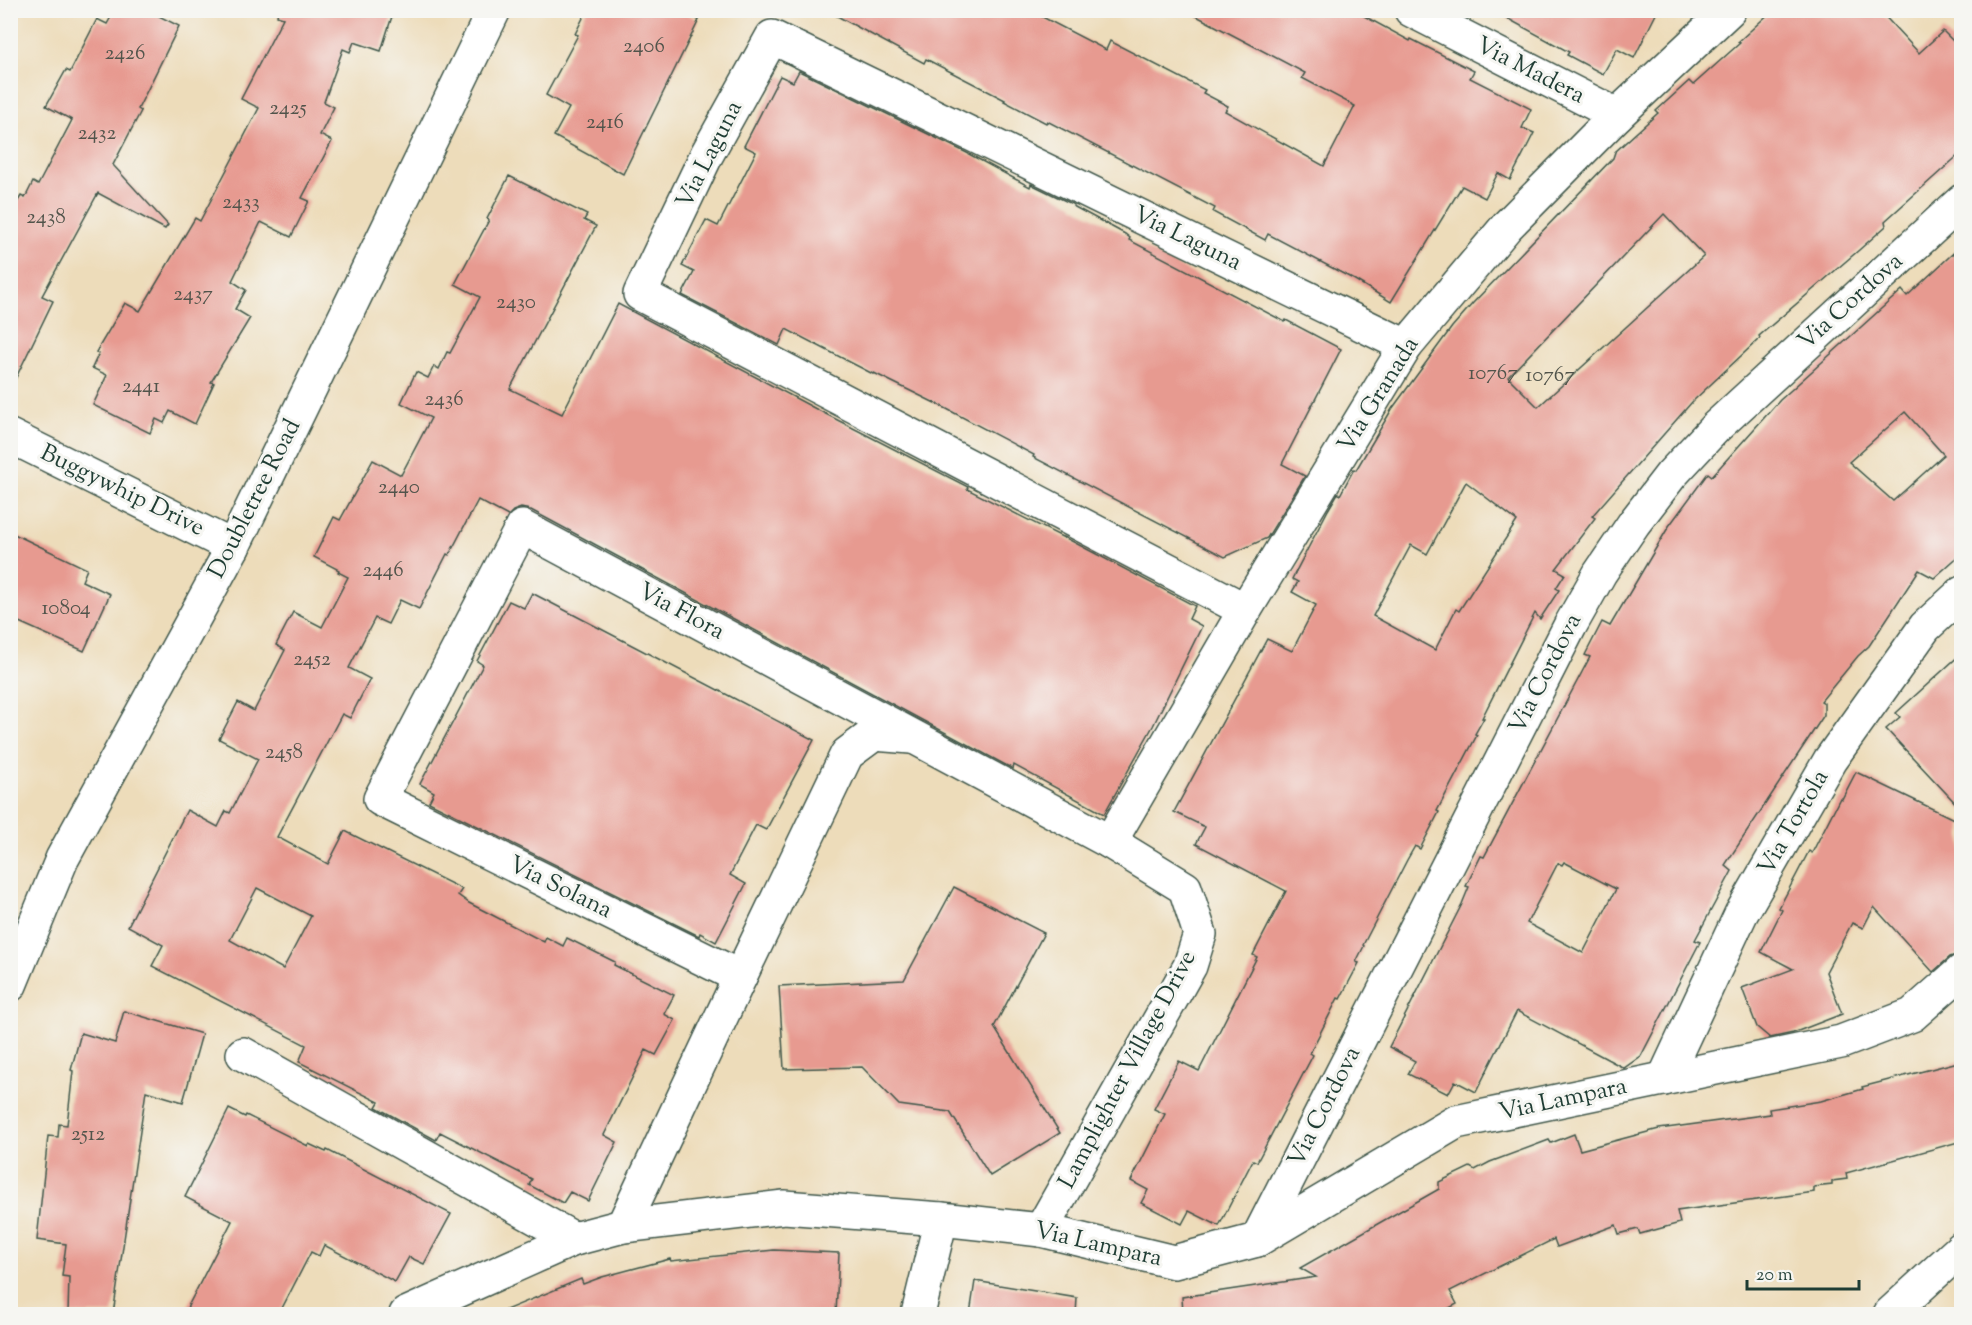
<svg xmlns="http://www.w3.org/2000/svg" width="1972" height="1325" font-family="'Sorts Mill Goudy',serif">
  <rect width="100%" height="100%" fill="#f6f6f2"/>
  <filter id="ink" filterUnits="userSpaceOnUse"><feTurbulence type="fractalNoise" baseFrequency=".0167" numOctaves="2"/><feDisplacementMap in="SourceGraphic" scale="12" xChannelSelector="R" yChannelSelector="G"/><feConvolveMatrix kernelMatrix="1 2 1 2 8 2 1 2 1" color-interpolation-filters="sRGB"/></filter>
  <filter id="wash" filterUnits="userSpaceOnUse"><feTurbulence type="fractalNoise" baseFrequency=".008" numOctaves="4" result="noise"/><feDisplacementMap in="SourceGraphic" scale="24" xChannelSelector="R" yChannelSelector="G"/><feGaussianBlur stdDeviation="1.35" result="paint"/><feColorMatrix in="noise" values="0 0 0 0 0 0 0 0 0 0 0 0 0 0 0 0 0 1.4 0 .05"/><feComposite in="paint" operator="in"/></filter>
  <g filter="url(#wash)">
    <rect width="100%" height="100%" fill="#eddcba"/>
    <g id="blocks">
      <g fill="#e79a90" fill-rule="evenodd">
        <path d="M115,10H147L179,26L138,109L141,111L113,165L168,225L165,229L98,193L42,296L53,301L10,390V214L21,196L25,198L33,182L38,185L72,120L46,106L66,70L70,72L97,19L107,24Z"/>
        <path d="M278,10H394L381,51L354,42L350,52L343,49L324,102L334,107L320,135L332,141L302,198L309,201L291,237L261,222L232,281L246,290L235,309L250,318L211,382L214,383L195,424L170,411L164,423L156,419L150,433L93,405L107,375L92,368L99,353L96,352L125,303L140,311L195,218L200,221L259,108L241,99L283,18L277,16Z"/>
        <path d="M587,10H680L699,20L623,174L554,136L569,108L546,95L578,35L575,34Z"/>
        <path d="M826,10H1029L1106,50L1110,41L1205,90L1203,93L1228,106L1225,111L1324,166L1355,106L1302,78L1305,73L1185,10H1353L1410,41L1411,39L1474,71L1470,78L1531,109L1522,128L1534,133L1510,180L1498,173L1485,198L1462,186L1391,302L1355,280L1268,234L1265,240L1213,212L1215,208L1047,121L1046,123L1004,101L1005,100L926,59L924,63Z"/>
        <path d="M1492,10H1658L1634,58L1617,49L1603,74L1567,55L1569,52Z"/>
        <path d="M1773,10H1879L1919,53L1943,31L1962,50V152L1885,221L1886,226L1859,250L1759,336L1760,338L1692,402L1592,516L1595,518L1556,569L1565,574L1556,588L1559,590L1540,619L1535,613L1482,718H1484L1475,734L1477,735L1437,811L1439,812L1420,849L1415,846L1407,860L1363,945L1364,946L1356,962L1359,963L1340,999L1338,998L1310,1053L1313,1055L1257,1162L1253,1160L1219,1226L1189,1211L1182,1224L1141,1203L1148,1190L1131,1181L1165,1114L1154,1109L1179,1061L1199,1071L1257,957L1253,955L1286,891L1196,844L1205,827L1174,812L1267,639L1292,651L1316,605L1292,592L1298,582L1292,579L1328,510L1338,493L1340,495L1354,469L1356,470L1392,409L1452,327L1473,303L1613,158L1615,152L1658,113L1656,111L1689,81L1693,85L1740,43L1738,42ZM1664,214L1704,256L1538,407L1508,377ZM1466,482L1517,521L1459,611L1456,609L1435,650L1373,616L1411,545L1427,554Z"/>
        <path d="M799,71L967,153L1030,187L1031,184L1074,205L1073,206L1125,234L1130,238L1129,240L1285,322L1286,320L1341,349L1282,464L1305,476L1267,538L1225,557L1033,457L1034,455L945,408L874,373L873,374L786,329L779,345L682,295L694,272L682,266L706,220L718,226L756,152L744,146L780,76L793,82Z"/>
        <path d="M509,176L587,215L584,220L596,226L510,389L562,414L618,304L816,409L968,487L967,489L1064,538V537L1195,606L1189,619L1202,626L1153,726L1104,814L1014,765L1013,769L531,510L521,508L513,511L508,516L478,500L449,555L447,554L419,609L400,600L388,624L375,618L349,668L370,679L350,718L342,714L277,837L328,864L345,831L462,889L458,895L469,903L544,942L546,937L563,946L567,938L615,962L614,965L674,995L664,1014L675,1020L656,1055L646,1050L604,1135L617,1142L588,1201L570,1192L563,1203L529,1185L532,1179L440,1132L436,1140L376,1107L379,1102L299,1062L306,1045L152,966L163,945L128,926L187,810L218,827L226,811L230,813L258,759L219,739L238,702L254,711L285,650L276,645L293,612L322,627L348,577L338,572L339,570L314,557L334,517L340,520L373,460L401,475L431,418L401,403L416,372L428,378L434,366L439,369L447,352L450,353L480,297L455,284L489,220L487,219ZM257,888L311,916L283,969L230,940Z"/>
        <path d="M1962,245V553L1934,578L1919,570L1869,646L1858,656L1821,701L1824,703V715L1725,865L1732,871L1695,940L1700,942L1641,1056L1624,1068L1517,1011L1476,1092L1455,1081L1448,1094L1408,1074L1415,1061L1389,1047L1462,904L1469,887L1466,886L1481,856L1484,857L1590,657L1585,655L1602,622L1610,626L1669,526L1708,473L1712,476L1780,400L1902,290L1907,296ZM1905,412L1944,455L1893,501L1849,462ZM1564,862L1616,889L1583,953L1527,923L1558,863L1562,865Z"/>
        <path d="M10,532L87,569L82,581L110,594L84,651L10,618Z"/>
        <path d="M532,593L814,740L766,830L756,825L730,875L746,884L716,942L700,933L699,936L429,802L434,792L420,784L483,665L477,661L509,601L524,608Z"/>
        <path d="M1962,653V810L1886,729L1900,717L1896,713Z"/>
        <path d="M1856,772L1962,823V953L1950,957L1933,972L1874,907L1863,928L1852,923L1826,972L1842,1014L1793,1033L1770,1038L1757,1027L1742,988L1793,969L1761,952L1782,910L1779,908L1809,851L1812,853L1840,798L1842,799Z"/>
        <path d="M954,887L1044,933L994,1027L1060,1133L990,1176L950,1112L899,1105L862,1067L784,1069L779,986L904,980Z"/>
        <path d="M124,1011L202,1034L183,1102L146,1091L113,1314H68L69,1277L62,1276L66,1244L37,1240L48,1136L58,1137L59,1124L67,1125L73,1071L71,1070L81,1033L115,1043Z"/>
        <path d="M1962,1061V1141L1846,1173L1847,1179L1832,1181V1185L1814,1187V1192L1677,1211L1680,1223L1640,1234L1638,1229L1619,1234L1616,1225L1557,1247L1554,1239L1450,1291L1457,1304L1438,1314H1183L1182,1297L1316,1277L1300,1268L1439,1189V1182L1470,1167L1475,1170L1490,1162L1549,1140L1551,1143L1574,1134L1580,1150L1659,1129L1770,1114L1769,1109L1821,1101L1863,1089L1862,1087Z"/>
        <path d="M229,1109L245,1117L246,1115L308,1146L309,1144L326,1152L327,1150L451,1214L424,1264L409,1257L395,1282L324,1245L319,1256L311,1252L279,1314H184L232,1221L185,1197Z"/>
        <path d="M774,1250L839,1253L836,1314H496L581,1279L583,1284L602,1277L670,1259L671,1261Z"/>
        <path d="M975,1281L1077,1298L1076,1314H970Z"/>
      </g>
    </g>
  </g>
  <g filter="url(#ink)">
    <use href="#blocks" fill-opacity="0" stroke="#3e5548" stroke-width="1.5"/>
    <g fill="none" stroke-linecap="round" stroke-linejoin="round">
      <defs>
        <g id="minor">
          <path d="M1411,10L1617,115"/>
          <path d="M10,436L233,547"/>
          <path d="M1245,610L640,294L707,154L772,37L1406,346"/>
          <path d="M1110,842L1245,610L1406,346L1507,226L1617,115L1729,10"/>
          <path d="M740,977L380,799L522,527L1110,842L1185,888L1200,934L1190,966L1041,1230"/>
          <path d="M10,985L62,859L233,547L494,10"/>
          <path d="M243,1054L574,1239"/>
          <path d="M1664,1079L1741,914L1830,760L1925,627L1962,593"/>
          <path d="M623,1226L740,977L847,754L874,734L911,737"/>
          <path d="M1257,1240L1570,626L1600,573L1634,523L1671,475L1716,427L1962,201"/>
          <path d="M406,1314L574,1239L623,1226L784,1207L941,1219L1041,1230L1174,1262L1257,1240L1456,1122L1841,1042L1912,1015L1962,971"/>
          <path d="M918,1314L941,1219"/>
          <path d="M1890,1314L1962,1248"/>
        </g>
      </defs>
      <use href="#minor" stroke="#3e5548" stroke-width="36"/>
      <use href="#minor" stroke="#fff" stroke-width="33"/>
    </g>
  </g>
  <g text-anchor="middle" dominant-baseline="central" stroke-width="6" stroke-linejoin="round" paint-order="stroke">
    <g font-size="21" fill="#51544b">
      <text x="644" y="47">2406</text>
      <text x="125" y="54">2426</text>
      <text x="288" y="109">2425</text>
      <text x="605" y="123">2416</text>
      <text x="97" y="134">2432</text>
      <text x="241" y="203">2433</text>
      <text x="46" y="218">2438</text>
      <text x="193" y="295">2437</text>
      <text x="516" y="303">2430</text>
      <text x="1493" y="374">10767</text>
      <text x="1550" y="376">10767</text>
      <text x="141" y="387">2441</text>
      <text x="444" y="400">2436</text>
      <text x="399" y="488">2440</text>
      <text x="383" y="571">2446</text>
      <text x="66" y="609">10804</text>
      <text x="312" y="660">2452</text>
      <text x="284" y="753">2458</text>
      <text x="88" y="1135">2512</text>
    </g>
    <g font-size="24" fill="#1f3d34" stroke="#f6f6f2">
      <text transform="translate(1530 71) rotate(27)">Via Madera</text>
      <text transform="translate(710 155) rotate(-63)">Via Laguna</text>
      <text transform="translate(1187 239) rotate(26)">Via Laguna</text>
      <text transform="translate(1851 302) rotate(-42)">Via Cordova</text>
      <text transform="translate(1379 395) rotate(-58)">Via Granada</text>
      <text transform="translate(122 491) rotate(26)">Buggywhip Drive</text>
      <text transform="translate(255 499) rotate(-63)">Doubletree Road</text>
      <text transform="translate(681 612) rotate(28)">Via Flora</text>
      <text transform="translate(1546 674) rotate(-63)">Via Cordova</text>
      <text transform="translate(1794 823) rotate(-60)">Via Tortola</text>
      <text transform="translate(560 888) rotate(26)">Via Solana</text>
      <text transform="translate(1128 1070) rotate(-62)">Lamplighter Village Drive</text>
      <text transform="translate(1563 1100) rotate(-12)">Via Lampara</text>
      <text transform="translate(1325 1107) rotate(-63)">Via Cordova</text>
      <text transform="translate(1098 1245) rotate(13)">Via Lampara</text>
    </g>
  </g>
  <rect width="1972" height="1325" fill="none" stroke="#f6f6f2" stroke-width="36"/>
  <path d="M1747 1280v9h112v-9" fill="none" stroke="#1f3d34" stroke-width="3"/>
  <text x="1756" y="1280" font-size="18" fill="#1f3d34" stroke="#f6f6f2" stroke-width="4.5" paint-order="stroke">20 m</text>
</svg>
